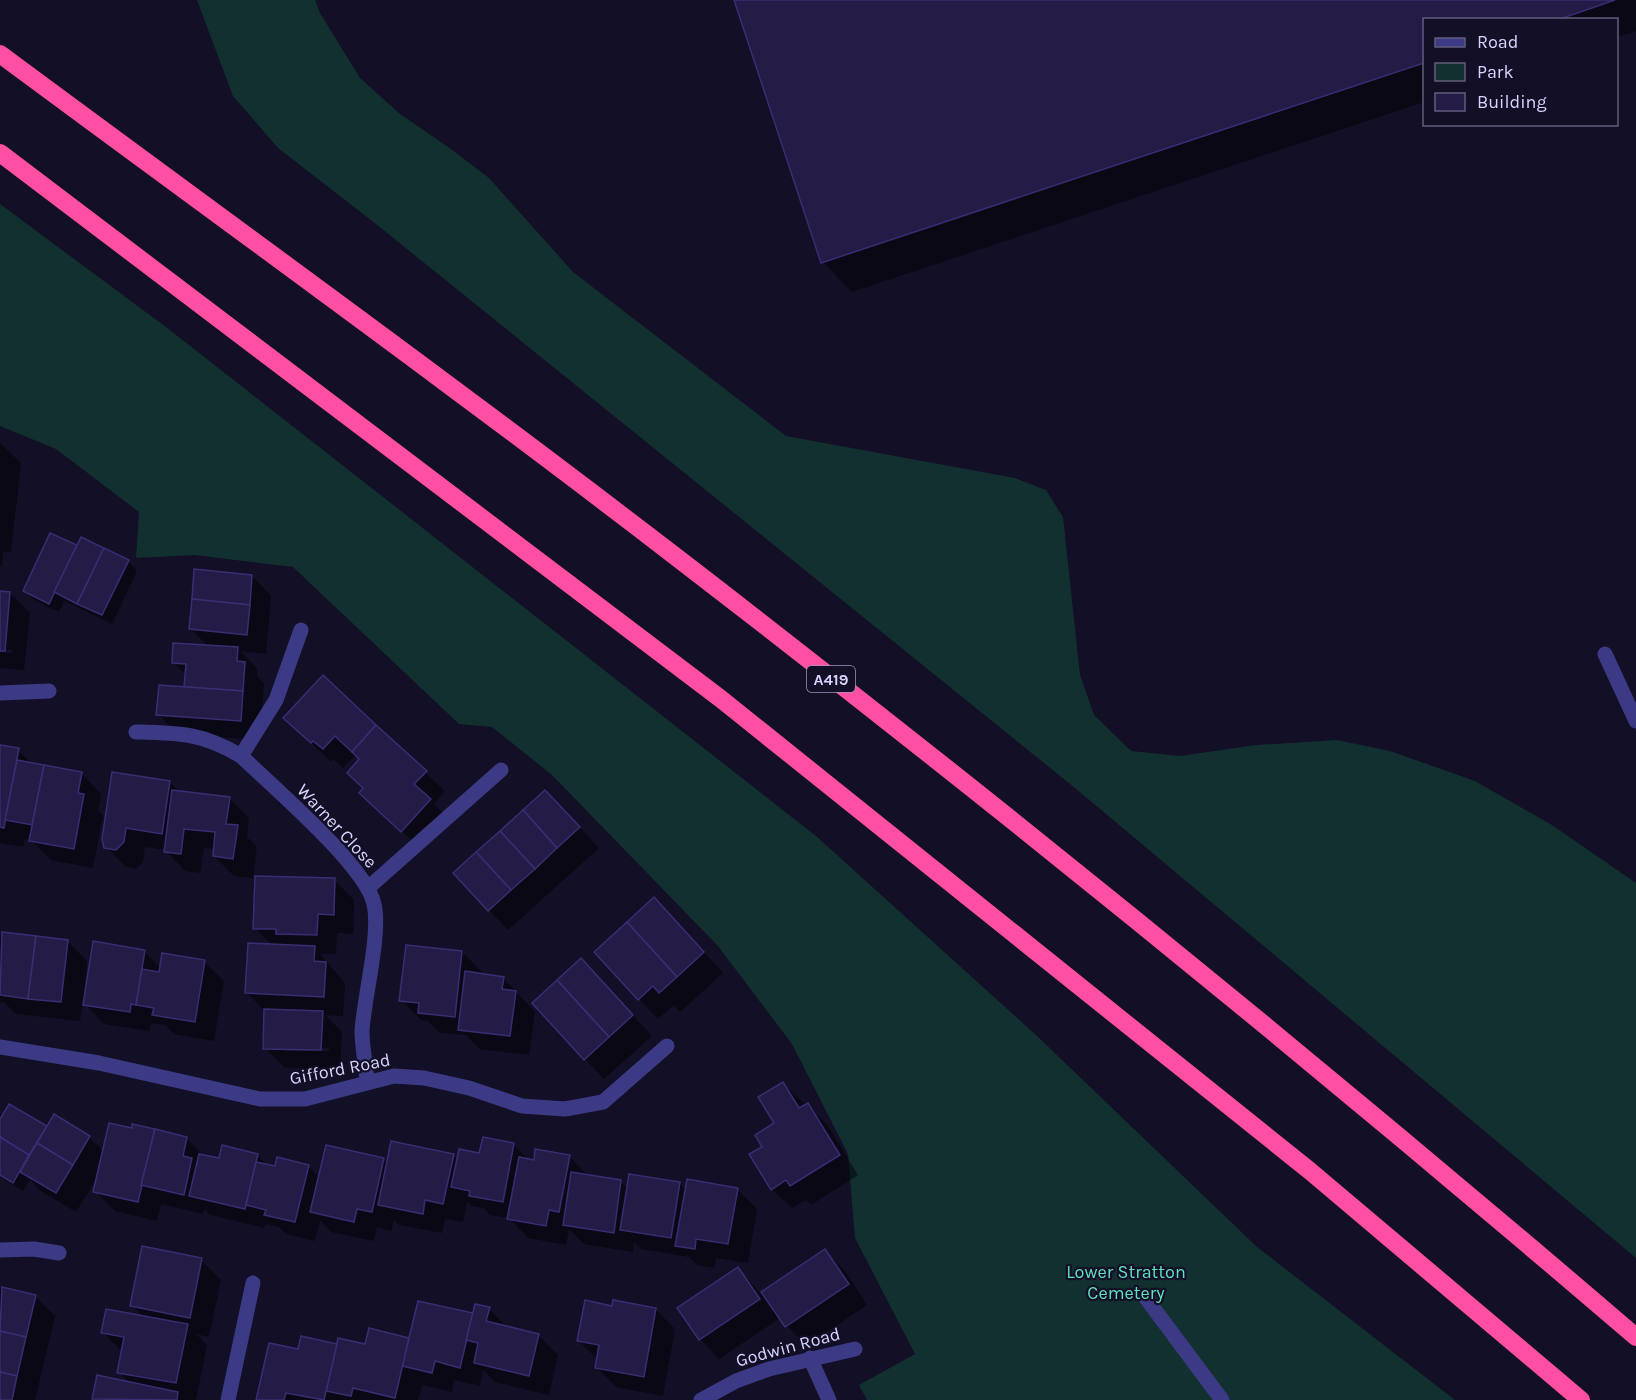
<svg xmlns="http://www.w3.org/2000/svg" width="1636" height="1400" font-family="Karla,sans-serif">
  <rect width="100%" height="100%" fill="#130f26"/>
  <g fill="#12302f">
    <path d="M197,0H315L320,13L360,78L400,114L451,149L489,178L573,272L786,436L1015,478L1046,490L1063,517L1080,675L1094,715L1131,751L1180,756L1256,745L1337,740L1390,751L1475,781L1552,825L1636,883V1258L1075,788L376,224L278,148L233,96Z"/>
    <path d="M0,204L166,327L816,836L1036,1035L1257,1247L1455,1400H867L859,1385L915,1354L855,1238L848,1154L792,1044L718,946L552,775L492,727L459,724L293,567L194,555L136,558L139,512L56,449L0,426Z"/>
  </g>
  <g fill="#0007" fill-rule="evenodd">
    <path d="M736,0H1636V31L1616,38V20H1424V102L852,292L823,262Z"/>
    <path d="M0,443L21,463L11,552H3L2,566L0,565Z"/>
    <path d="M51,534L78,547L128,561L137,571L112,624L64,601L59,612L34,600L25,591Z"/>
    <path d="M252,576L271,596L266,654L240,651L257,668V676L264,683L260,740L178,734L158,714L186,688V675L173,662L209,647L191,629Z"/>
    <path d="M0,592L10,593L30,613L24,670L0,668V652L12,653L13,650L0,649Z"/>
    <path d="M323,677L445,791L434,804L450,820L422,850L381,812L365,789L361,760L355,755L343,768L334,759L331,762L305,737Z"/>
    <path d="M0,746L18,750L33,765L82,774L101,794L98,811L103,815L93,868L51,860L31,840L25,839L23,847L0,843Z"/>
    <path d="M170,782L180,792L229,798L249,818L247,837L257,847L253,878L234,876L214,856L215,849L204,848L200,873L185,871L165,850L145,847L143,862L136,869L126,867L106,847Z"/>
    <path d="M565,811L599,848L508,930L489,910Z"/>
    <path d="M334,880L354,900L353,934L337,933L336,954H320L345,983L343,1016L325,1015L342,1032L340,1069L285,1068L265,1048L266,1012L246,992L272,945L255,928ZM283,1048H329V1051H283Z"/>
    <path d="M674,919L723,973L680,1012L674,1005L658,1019L596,952Z"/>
    <path d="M0,937L3,939L68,942L87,961L84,994H86L144,951L161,968L204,962L224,981L214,1041L174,1034L165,1025L151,1023L149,1031L104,1024L83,1002L80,1021L16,1014L5,1003L0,1002Z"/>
    <path d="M462,952L482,972L481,975L503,978L535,1012L529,1055L479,1049L466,1035L440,1033L428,1021L421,1020L401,1000Z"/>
    <path d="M581,960L652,1036L604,1079L585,1059Z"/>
    <path d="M783,1084L827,1124L858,1175L811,1205L806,1200L792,1208L772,1189L764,1147L776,1124Z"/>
    <path d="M10,1106L47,1128L54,1116L89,1137L104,1152L186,1138L204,1156L220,1160L257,1155L268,1166H308L320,1178L383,1160L388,1164L453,1155L458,1160L481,1155L484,1139L514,1145L530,1161L569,1156L589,1177L621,1182L628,1189L679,1183L687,1191L737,1189L757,1209L748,1263L716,1258L714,1268L697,1265L689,1257L641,1249L634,1242L633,1252L584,1244L569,1229L566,1245L528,1238L509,1218L490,1215L484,1208L472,1206L467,1201L463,1222L445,1219L442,1233L399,1225L394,1219L391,1231L377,1227L374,1241L331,1232L320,1220L315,1241L286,1234L279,1227L266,1224L264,1228L211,1215L204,1209L203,1214L161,1204L157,1221L115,1211L95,1191L98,1176L76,1212L41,1191L30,1180L23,1191L0,1177V1114L4,1117Z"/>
    <path d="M825,1251L845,1271L867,1305L806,1346L780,1318L719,1359L700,1339L738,1269L761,1294Z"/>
    <path d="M201,1260L221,1280L209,1337L196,1334L207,1345L196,1400H95L94,1398L130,1383L119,1372L122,1352L103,1332L144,1317L131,1305Z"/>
    <path d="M0,1289L35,1296L55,1316L35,1400H0Z"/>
    <path d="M613,1307L655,1309L675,1329L663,1396L616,1387L597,1368L598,1360L579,1341Z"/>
    <path d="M489,1309L508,1328L538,1335L558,1355L549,1395L495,1382L483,1370L480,1386L454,1380L452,1392L422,1385L418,1400H257L299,1351L338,1346H366L410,1339Z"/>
  </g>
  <g fill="#241b47" stroke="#3b2d73" stroke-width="1.5">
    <path d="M734,0H1615L1557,20H1424V63L821,263Z"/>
    <path d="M50,533L77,545L49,604L23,591Z"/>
    <path d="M81,537L104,548L77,604L54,592Z"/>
    <path d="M104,548L129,560L102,615L77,604Z"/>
    <path d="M194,569L252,575L250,605L192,599Z"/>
    <path d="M0,591L10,592L5,651H0Z"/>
    <path d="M192,599L250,605L247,635L189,629Z"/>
    <path d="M173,643L238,647L237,661L245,662L243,691L184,687L186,664L172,663Z"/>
    <path d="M323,675L376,725L352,752L335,736L323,749L313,741L311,743L283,718Z"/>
    <path d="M159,685L243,691L241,721L156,715Z"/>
    <path d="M376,725L427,771L414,784L431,799L401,832L359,793L363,788L347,773L359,759L352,752Z"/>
    <path d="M0,745L19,748L4,828L0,827Z"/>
    <path d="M17,760L44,765L32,825L5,820Z"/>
    <path d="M44,765L82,772L78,793L84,794L74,849L29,841Z"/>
    <path d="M112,772L170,781L162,834L126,828L124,842L116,850L104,848L102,839Z"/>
    <path d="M172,790L230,797L226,824L238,825L233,859L213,856L215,832L184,829L181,854L164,852Z"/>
    <path d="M545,790L580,827L557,848L523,810Z"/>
    <path d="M523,810L557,848L535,869L500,831Z"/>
    <path d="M500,831L535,869L511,890L476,852Z"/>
    <path d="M476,852L511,890L488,911L453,873Z"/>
    <path d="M255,876L335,878L334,915L318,914L317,935L276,934V929H253Z"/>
    <path d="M654,897L704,952L677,977L627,922Z"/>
    <path d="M627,922L677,977L659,993L653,986L638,1000L594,952Z"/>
    <path d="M2,932L36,936L28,999L0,995Z"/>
    <path d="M36,936L68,940L61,1002L28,999Z"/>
    <path d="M93,941L145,950L136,1005L131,1004L130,1012L83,1005Z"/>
    <path d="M248,943L315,946L314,961L326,962L324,997L245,993Z"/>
    <path d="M406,945L462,951L455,1017L418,1013L419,1003L399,1001Z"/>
    <path d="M162,953L205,960L195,1022L152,1015L154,1008L136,1005L142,969L159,972Z"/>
    <path d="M581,958L633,1015L609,1037L557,980Z"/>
    <path d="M465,971L504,977L502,989L516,991L510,1036L458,1030Z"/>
    <path d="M557,980L609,1037L584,1060L532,1003Z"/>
    <path d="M264,1009L323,1011L321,1050L263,1049Z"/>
    <path d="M783,1082L799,1108L808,1103L840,1155L790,1186L786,1180L771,1190L749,1154L762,1147L755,1135L774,1123L758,1097Z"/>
    <path d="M9,1104L47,1126L29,1155L0,1137V1119Z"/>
    <path d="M54,1114L90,1136L73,1165L37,1143Z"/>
    <path d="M109,1123L132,1128V1124L155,1129L138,1202L93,1192Z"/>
    <path d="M155,1129L187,1137L183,1156L192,1158L184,1195L141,1185Z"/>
    <path d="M0,1137L29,1155L13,1183L0,1175Z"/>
    <path d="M483,1137L514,1143L503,1202L469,1196L470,1191L451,1187L459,1149L479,1153Z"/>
    <path d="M391,1141L454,1154L443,1204L425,1200L423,1214L378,1205Z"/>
    <path d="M37,1143L73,1165L56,1193L20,1172Z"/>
    <path d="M222,1145L258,1154L245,1209L189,1196L199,1154L219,1158Z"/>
    <path d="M326,1145L384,1158L372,1212L357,1209L354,1222L310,1212Z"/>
    <path d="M535,1149L570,1155L559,1212L549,1210L546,1226L507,1219L519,1157L534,1160Z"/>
    <path d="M277,1157L309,1165L295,1222L264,1215L266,1210L246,1205L256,1162L275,1166Z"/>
    <path d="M571,1172L621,1180L614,1233L563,1225Z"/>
    <path d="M629,1174L680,1182L671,1238L620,1230Z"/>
    <path d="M687,1179L738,1188L728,1244L696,1239L695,1249L675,1246Z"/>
    <path d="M142,1246L202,1258L190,1318L130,1306Z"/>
    <path d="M825,1249L849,1284L785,1327L761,1292Z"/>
    <path d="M738,1267L760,1299L699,1340L677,1308Z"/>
    <path d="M2,1287L36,1295L26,1337L0,1331Z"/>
    <path d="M585,1300L612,1306L613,1300L656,1308L644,1377L595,1368L599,1345L577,1341Z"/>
    <path d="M418,1301L473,1313L460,1368L435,1361L432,1373L402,1366Z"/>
    <path d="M475,1304L490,1307L486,1321L539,1334L529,1376L474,1363L478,1343L466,1340Z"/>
    <path d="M106,1309L188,1324L176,1383L117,1373L124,1337L101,1333Z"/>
    <path d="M369,1328L409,1338L395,1398L353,1388L351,1396L326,1391L338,1338L365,1344Z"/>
    <path d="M0,1331L26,1337L17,1376L0,1372Z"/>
    <path d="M301,1336L337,1344L324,1400L286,1393L284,1400H256L269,1343L298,1349Z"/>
    <path d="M0,1372L17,1376L12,1400H0Z"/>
    <path d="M97,1375L178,1392L177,1400L92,1399Z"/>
  </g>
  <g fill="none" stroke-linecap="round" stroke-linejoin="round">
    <g stroke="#3d3a85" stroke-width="15">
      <path d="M1605,654L1636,721"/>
      <path d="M136,732C180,733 202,733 241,756L276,700L301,630"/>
      <path d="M368,888L501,770"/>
      <path d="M0,1250L34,1249L59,1253"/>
      <path d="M1146,1298L1222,1400"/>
      <path d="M810,1358L829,1400"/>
      <path d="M228,1400L253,1283"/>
    </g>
    <g stroke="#3d3a85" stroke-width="15">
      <path d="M0,693L49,691"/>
      <path d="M241,756C272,786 366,866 374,904C381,934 364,997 362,1031C362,1047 366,1065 367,1081"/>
      <path d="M0,1047L99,1063L260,1099H305L394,1076L424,1078L469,1088L522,1106L565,1109L603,1102L667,1046"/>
      <path d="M701,1400L736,1381L769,1369L855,1349"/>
    </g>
    <g stroke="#ff4fa3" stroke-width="18">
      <path d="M0,54C224,220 450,383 671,553C999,805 1321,1067 1636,1337"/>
      <path d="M0,153L721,699L1310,1171L1581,1400"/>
    </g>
  </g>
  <g text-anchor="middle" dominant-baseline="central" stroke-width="4.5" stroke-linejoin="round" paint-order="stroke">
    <rect fill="#130f26" stroke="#9e99be" stroke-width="1.5" x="807" y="666" width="48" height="26" rx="4.5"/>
    <g font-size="16" font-weight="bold" fill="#d9d4ff">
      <text x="831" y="679">A419</text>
    </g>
    <g font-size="18" fill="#d9d4ff" stroke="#130f26">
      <text transform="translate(337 826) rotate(47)">Warner Close</text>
      <text transform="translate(340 1069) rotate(-11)">Gifford Road</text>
      <text transform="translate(788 1347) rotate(-15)">Godwin Road</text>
    </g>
    <g font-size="18" fill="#5fe0c0" stroke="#130f26">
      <text x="1126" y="1272">Lower Stratton<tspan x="1126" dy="21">Cemetery</tspan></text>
    </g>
  </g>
  <rect x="1423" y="18" width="195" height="108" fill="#130f26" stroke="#625e7d" stroke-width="1.5"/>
  <rect x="1435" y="38" width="30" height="9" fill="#3d3a85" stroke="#625e7d" stroke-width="1.5"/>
  <text x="1477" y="48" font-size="18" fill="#d9d4ff">Road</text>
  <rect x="1435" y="63" width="30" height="18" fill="#12302f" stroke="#625e7d" stroke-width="1.5"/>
  <text x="1477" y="78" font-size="18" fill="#d9d4ff">Park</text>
  <rect x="1435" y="93" width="30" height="18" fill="#241b47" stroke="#625e7d" stroke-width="1.5"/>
  <text x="1477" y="108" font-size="18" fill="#d9d4ff">Building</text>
</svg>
